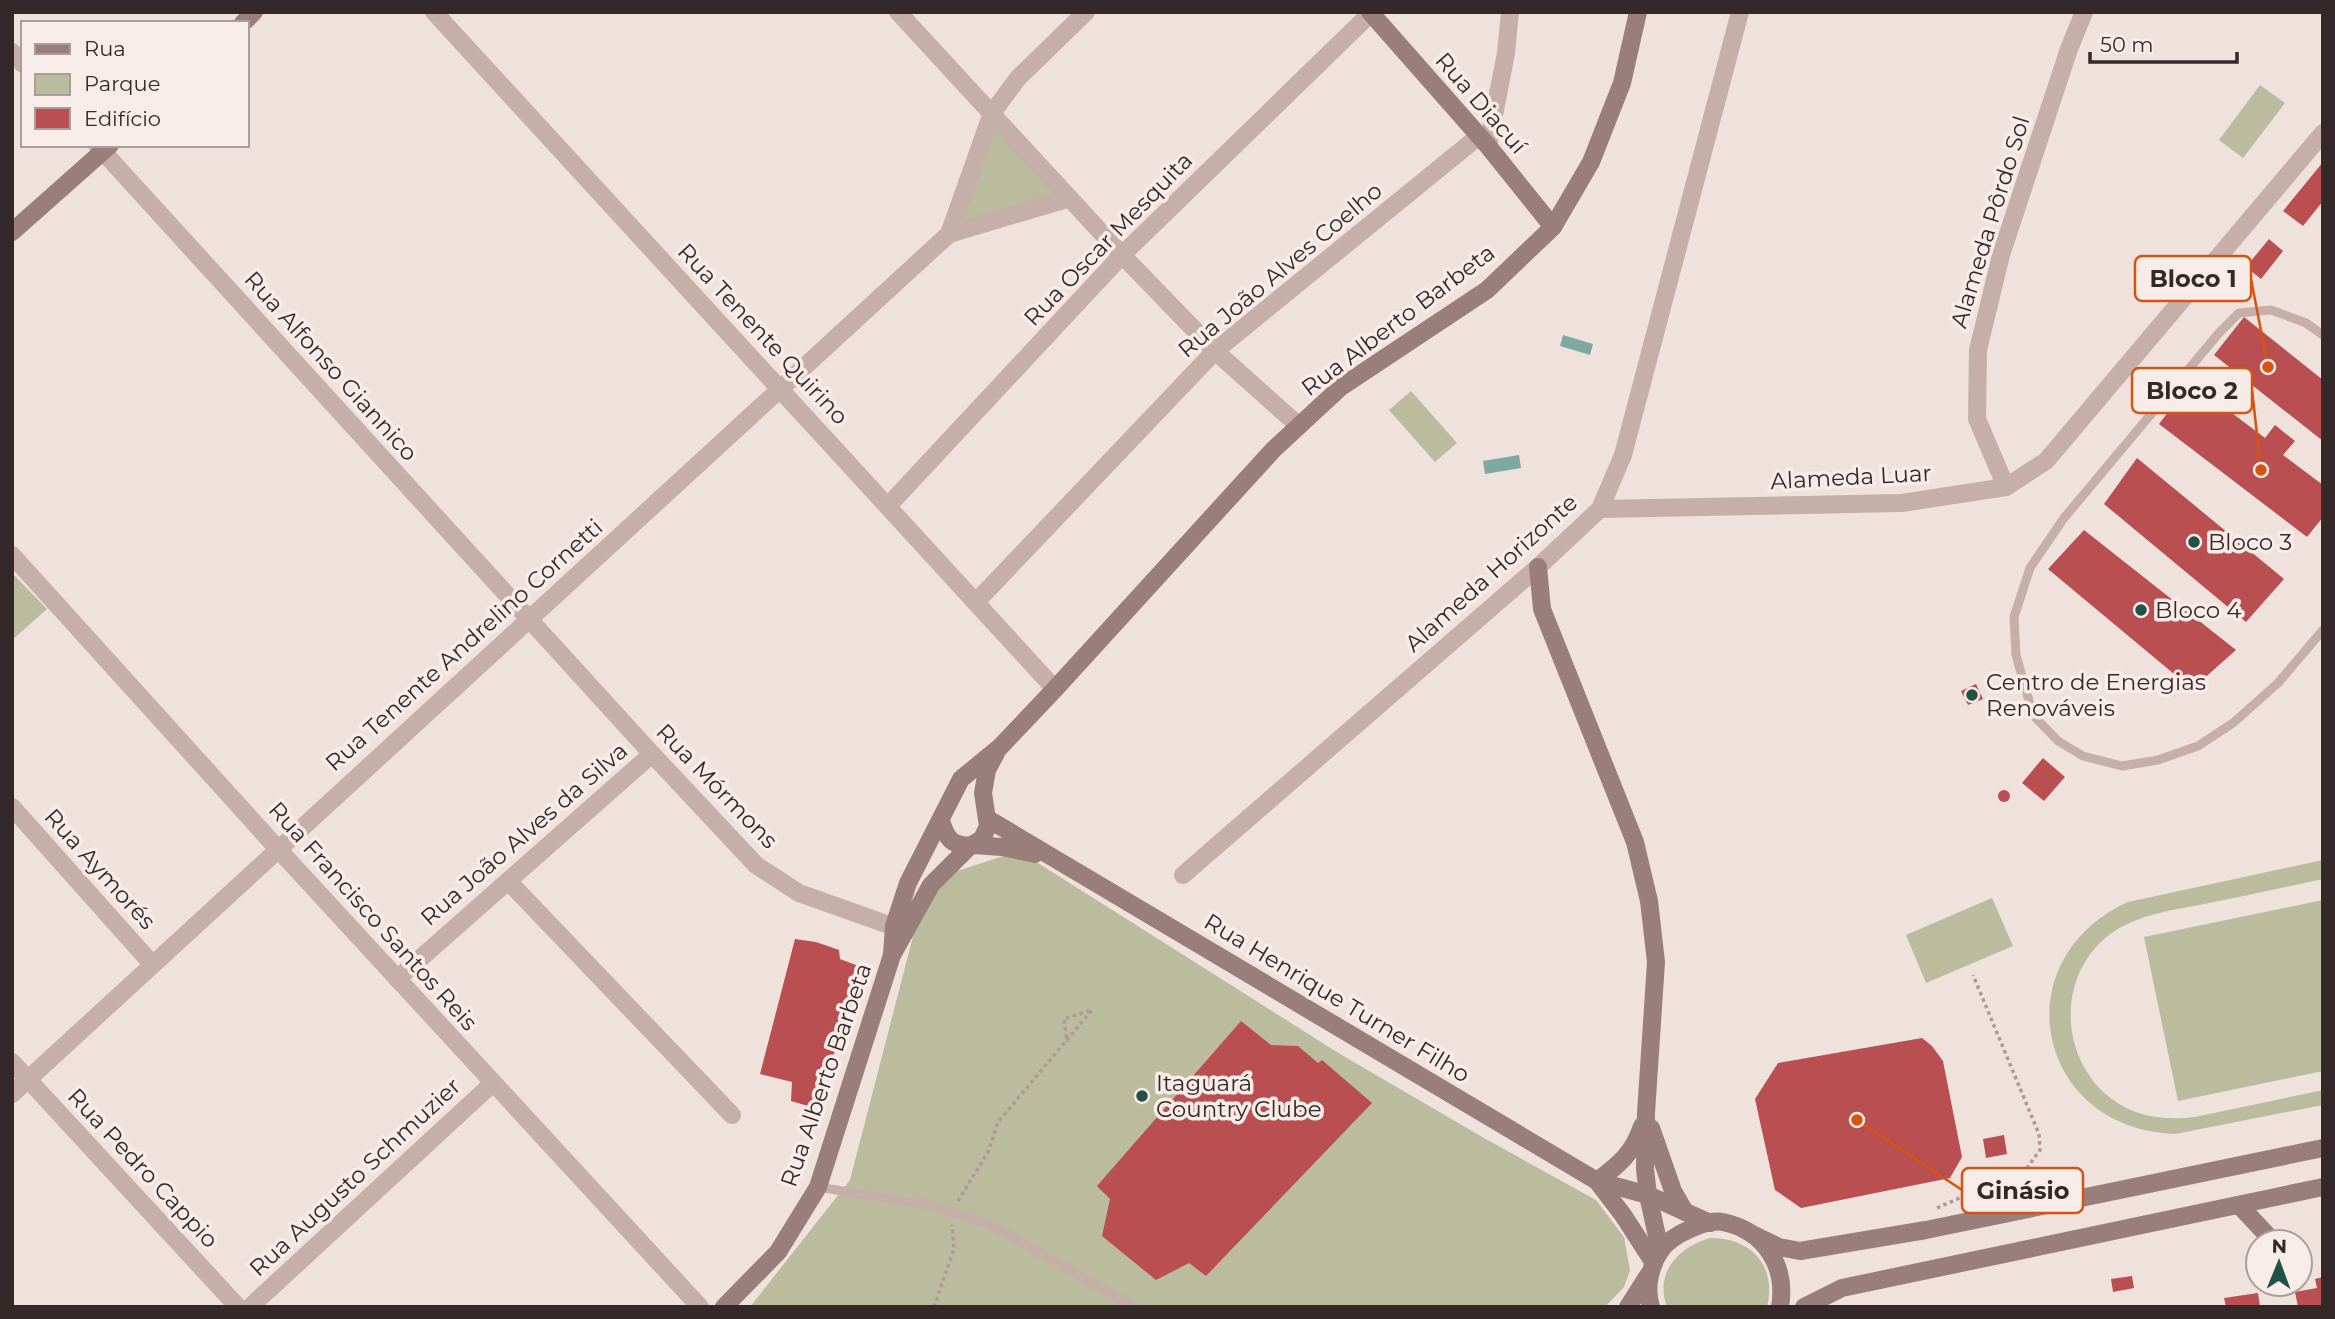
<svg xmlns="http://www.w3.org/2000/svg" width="2335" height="1319" font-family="Montserrat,sans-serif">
  <rect width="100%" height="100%" fill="#efe1dc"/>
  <g fill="#babc9d">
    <path d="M2260,85L2285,103L2243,158L2219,140Z"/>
    <path d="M993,119L1066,199L954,229Z"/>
    <path d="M1411,391L1457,443L1435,462L1389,410Z"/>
    <path d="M12,573L47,609L12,640Z"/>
    <path d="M1019,851L1340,1054L1484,1138L1596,1200L1624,1237L1630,1270L1624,1287L1605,1307H750L850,1180L918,917L951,873Z"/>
    <path d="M2323,860V879C2286,887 2250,895 2214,902C2177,910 2134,913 2104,939C2046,991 2067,1092 2142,1114C2160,1119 2177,1119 2195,1117L2323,1090V1105L2175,1134C2036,1129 2001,960 2128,902Z"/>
    <path d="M1992,898L2013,946L1926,983L1906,935Z"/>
    <path d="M2323,900V1071L2178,1101L2144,937Z"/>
    <path d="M1710,1238C1751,1238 1777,1265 1767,1307H1667C1654,1272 1679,1247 1710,1238Z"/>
  </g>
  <g fill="#7ea9a0">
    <path d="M1563,335L1593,344L1590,355L1560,346Z"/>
    <path d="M1519,455L1521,468L1485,474L1483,461Z"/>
  </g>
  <g fill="#b94f50">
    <path d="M2323,162V201L2303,226L2283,211Z"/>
    <path d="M2269,239L2283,251L2261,279L2246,267Z"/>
    <path d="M2244,317L2323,380V441L2214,355Z"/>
    <path d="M2191,382L2265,438L2275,425L2295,441L2283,455L2323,485V517L2307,537L2159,424Z"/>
    <path d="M2137,458L2284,579L2246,622L2104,504Z"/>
    <path d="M2084,530L2236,650L2192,689L2048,569Z"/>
    <path d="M1976,684L1983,699L1968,705L1961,691Z"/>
    <path d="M2043,758L2065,777L2044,801L2022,783Z"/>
    <circle cx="2004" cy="796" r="6"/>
    <path d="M795,939L816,942L839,950L840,959L864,968L815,1108L791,1101L792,1082L760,1074Z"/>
    <path d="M1241,1021L1271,1045L1298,1046L1318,1063L1322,1060L1372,1103L1206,1276L1189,1263L1156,1280L1102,1236L1110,1199L1097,1186Z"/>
    <path d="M1922,1038L1932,1046L1943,1061L1962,1157L1950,1178L1801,1208L1775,1190L1755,1099L1778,1063Z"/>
    <path d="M2004,1135L2007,1154L1986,1158L1983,1139Z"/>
    <path d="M2132,1276L2134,1288L2113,1292L2111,1279Z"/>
    <path d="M2323,1277L2322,1307H2298L2295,1292L2317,1288L2315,1279Z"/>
    <path d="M2258,1293L2260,1307H2226L2224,1298Z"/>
  </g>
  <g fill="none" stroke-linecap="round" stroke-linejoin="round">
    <g stroke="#b19993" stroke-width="3.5" stroke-dasharray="3.5 3.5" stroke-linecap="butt">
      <path d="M958,1201L988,1152L998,1122L1092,1010L1064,1019L1067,1042"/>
      <path d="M1937,1208L2027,1168L2040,1150L2039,1134L1973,975"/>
      <path d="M934,1307L954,1249L952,1225"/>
    </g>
    <g stroke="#c6afa9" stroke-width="9">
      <path d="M2323,335L2306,323L2271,310L2239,313L2219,333L2064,518L2030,568L2014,617L2016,655L2033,715L2058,741L2083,756L2122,766L2158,760L2198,746L2233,723L2278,683L2323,630"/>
      <path d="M818,1187L930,1205L993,1226L1134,1307"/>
    </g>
    <g stroke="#c6afa9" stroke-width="18">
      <path d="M434,12L1055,689"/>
      <path d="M898,12L1122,255L1215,351L1299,426"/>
      <path d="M12,52L23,64"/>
      <path d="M97,145L652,754L756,865L799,893L906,931"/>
      <path d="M1488,146L1506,53L1510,12"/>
      <path d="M949,234L992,113L1018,78L1086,12"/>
      <path d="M2006,487L1977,419L1978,350L2001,255L2069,49L2084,12"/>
      <path d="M888,506L1122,255L1371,13"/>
      <path d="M1600,509L1902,503L2006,487L2046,461L2323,133"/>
      <path d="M12,555L278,849L700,1307"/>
      <path d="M976,602L1215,351L1479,136"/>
      <path d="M12,807L152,964"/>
      <path d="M1183,875L1538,567L1600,509L1623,455L1740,12"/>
      <path d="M508,881L732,1115"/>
      <path d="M397,979L652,754"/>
      <path d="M12,1062L238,1307"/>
      <path d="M12,1094L949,234L1070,198"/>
      <path d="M250,1307L493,1083"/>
    </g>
    <g stroke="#997e7b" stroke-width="18">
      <path d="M1370,12L1488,146L1553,227"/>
      <path d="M243,23L254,12"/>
      <path d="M12,232L110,145"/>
      <path d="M1538,567L1542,609L1635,842L1649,901L1656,962L1646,1113L1645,1169L1648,1195L1660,1250"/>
      <path d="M988,819L1597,1181L1648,1195L1710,1223"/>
      <path d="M941,821C947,839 951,845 970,846"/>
      <path d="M973,845L1002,847L1035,854"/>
      <path d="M892,955L894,926L908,883L961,779L1000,747L1055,689L1273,450L1341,387L1487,290L1553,227L1591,162L1602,134L1622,83L1638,12"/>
      <path d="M1651,1128L1673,1191L1685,1212"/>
      <path d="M1597,1181L1623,1215L1654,1263"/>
      <path d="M1597,1181C1620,1164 1633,1153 1642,1126"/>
      <path d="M2239,1205L2269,1237"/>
      <path d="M1752,1234L1779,1247L1800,1251L1926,1230L2323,1148"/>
      <path d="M724,1307L778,1252L818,1187L892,955L931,885L970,846L982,839L988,826L983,793L987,770L996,753"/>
      <path d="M1628,1307L1649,1274"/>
      <path d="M1651,1307C1645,1289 1650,1265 1661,1250C1671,1235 1706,1219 1723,1222C1765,1231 1787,1266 1780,1307"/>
      <path d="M1804,1307L1842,1288L2323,1187"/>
    </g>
  </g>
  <g fill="#225148" stroke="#f7ece7" stroke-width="2.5">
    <circle cx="2194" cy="542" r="7"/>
    <circle cx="2141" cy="610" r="7"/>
    <circle cx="1972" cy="695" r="7"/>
    <circle cx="1142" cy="1096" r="7"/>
  </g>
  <g text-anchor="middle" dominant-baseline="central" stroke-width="7" stroke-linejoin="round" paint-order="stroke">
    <g font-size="23" fill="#342928" stroke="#f7ece7">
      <text transform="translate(1481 103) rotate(49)">Rua Diacuí</text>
      <text transform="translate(1990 222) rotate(-73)">Alameda Pôrdo Sol</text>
      <text transform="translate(1108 239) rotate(-46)">Rua Oscar Mesquita</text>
      <text transform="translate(1280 270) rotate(-40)">Rua João Alves Coelho</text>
      <text transform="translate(1398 320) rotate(-37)">Rua Alberto Barbeta</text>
      <text transform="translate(763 334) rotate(47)">Rua Tenente Quirino</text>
      <text transform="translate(331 366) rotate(48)">Rua Alfonso Giannico</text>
      <text transform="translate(1851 477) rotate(-3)">Alameda Luar</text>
      <text transform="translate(1491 573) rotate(-42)">Alameda Horizonte</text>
      <text transform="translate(464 645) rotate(-42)">Rua Tenente Andrelino Cornetti</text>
      <text transform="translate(717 786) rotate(46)">Rua Mórmons</text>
      <text transform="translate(524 834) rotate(-41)">Rua João Alves da Silva</text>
      <text transform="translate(100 869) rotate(48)">Rua Aymorés</text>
      <text transform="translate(373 916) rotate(48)">Rua Francisco Santos Reis</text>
      <text transform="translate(1337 998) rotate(31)">Rua Henrique Turner Filho</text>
      <text transform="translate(826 1075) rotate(-71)">Rua Alberto Barbeta</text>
      <text transform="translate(143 1168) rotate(47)">Rua Pedro Cappio</text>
      <text transform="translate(355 1177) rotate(-43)">Rua Augusto Schmuzier</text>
    </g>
    <g font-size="23" fill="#342928" stroke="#f7ece7" text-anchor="start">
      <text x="2208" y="542">Bloco 3</text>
      <text x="2155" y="610">Bloco 4</text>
      <text x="1986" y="682">Centro de Energias<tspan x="1986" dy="26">Renováveis</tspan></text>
      <text x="1156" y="1083">Itaguará<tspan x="1156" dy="26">Country Clube</tspan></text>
    </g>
  </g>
  <path fill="none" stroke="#d6540f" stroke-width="2.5" d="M2268 367L2251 279M2261 470L2252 390M1857 1120L1962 1190"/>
  <g fill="#d6540f" stroke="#f7ece7" stroke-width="2.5">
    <circle cx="2268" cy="367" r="7"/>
    <circle cx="2261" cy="470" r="7"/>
    <circle cx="1857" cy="1120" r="7"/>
  </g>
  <g fill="#f7ece7" stroke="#d6540f" stroke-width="2.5">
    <rect x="2135" y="256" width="116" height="45" rx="7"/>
    <rect x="2132" y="368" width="120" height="45" rx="7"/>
    <rect x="1962" y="1168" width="121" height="45" rx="7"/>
  </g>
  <g font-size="24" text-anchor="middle" font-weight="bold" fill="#342928">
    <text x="2193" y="287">Bloco 1</text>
    <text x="2192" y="399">Bloco 2</text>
    <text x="2023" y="1199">Ginásio</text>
  </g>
  <rect width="2335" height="1319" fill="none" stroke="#342928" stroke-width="28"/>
  <rect x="21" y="21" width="228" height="126" fill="#f7ece7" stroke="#a99e9b" stroke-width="2"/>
  <rect x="35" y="44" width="35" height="10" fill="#997e7b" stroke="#a99e9b" stroke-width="2"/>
  <text x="84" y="56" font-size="21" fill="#342928">Rua</text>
  <rect x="35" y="74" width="35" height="21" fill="#babc9d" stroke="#a99e9b" stroke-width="2"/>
  <text x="84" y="91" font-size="21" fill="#342928">Parque</text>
  <rect x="35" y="108" width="35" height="21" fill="#b94f50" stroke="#a99e9b" stroke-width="2"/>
  <text x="84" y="126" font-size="21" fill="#342928">Edifício</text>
  <g transform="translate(2279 1263) rotate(1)"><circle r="33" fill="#f7ece7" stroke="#a99e9b" stroke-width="2"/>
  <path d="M0-5L12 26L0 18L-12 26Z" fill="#225148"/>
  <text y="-10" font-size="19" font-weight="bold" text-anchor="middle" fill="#342928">N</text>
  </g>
  <path d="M2090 52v10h147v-10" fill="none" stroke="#342928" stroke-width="3.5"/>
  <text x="2100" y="52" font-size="21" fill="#342928" stroke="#f7ece7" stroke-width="5" paint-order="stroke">50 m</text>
</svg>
